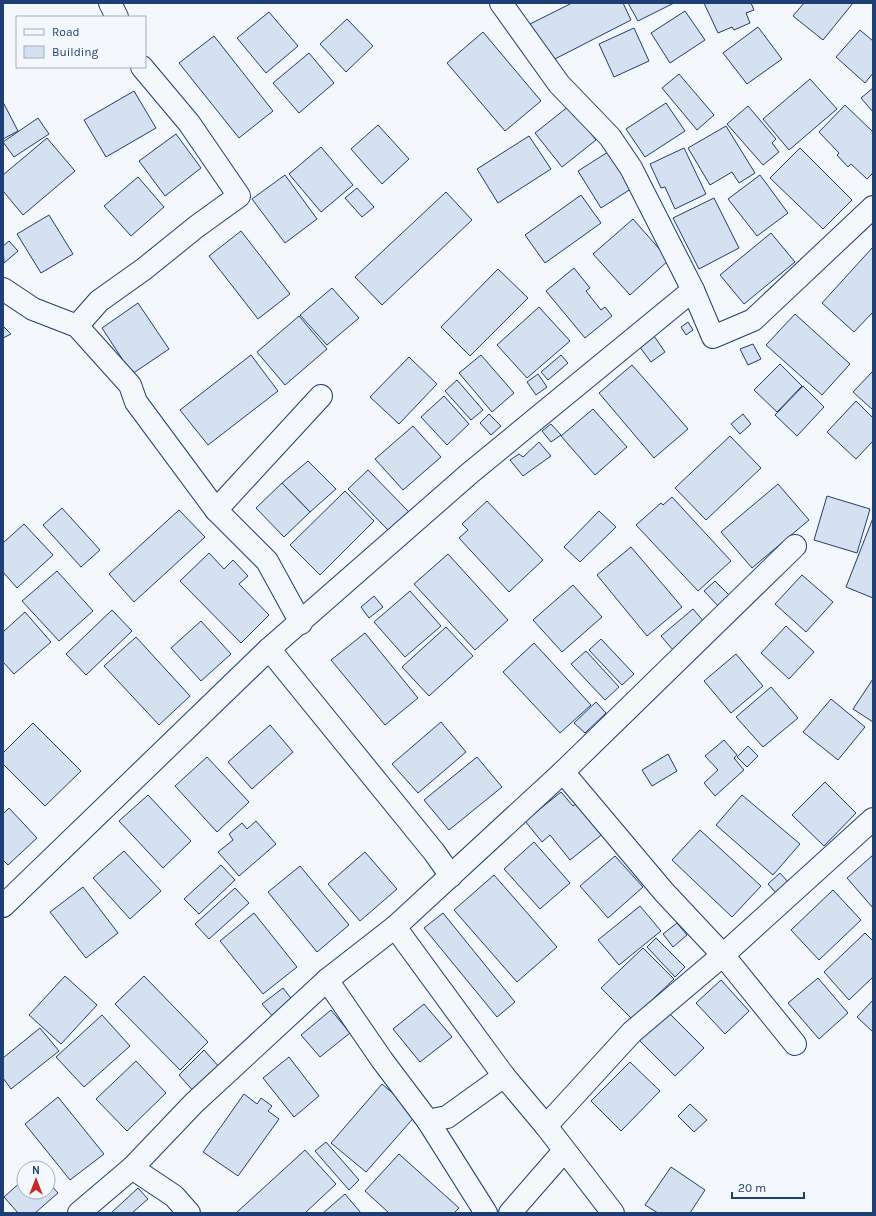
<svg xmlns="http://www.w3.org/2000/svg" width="876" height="1216" font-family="Karla,sans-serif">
  <rect width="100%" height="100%" fill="#f4f7fb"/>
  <g fill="#d5e0f0" stroke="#1d3f73">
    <path d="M572,3H623L631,20L549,62L530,24Z"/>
    <path d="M628,3H674L638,21Z"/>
    <path d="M704,3H751L754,10L746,13L750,23L734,30L732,27L718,33Z"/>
    <path d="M804,3H853L823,40L793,16Z"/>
    <path d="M685,11L705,40L670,63L651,33Z"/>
    <path d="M269,12L298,46L266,73L237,38Z"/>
    <path d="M347,19L373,46L346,72L320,44Z"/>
    <path d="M758,27L782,59L747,84L723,53Z"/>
    <path d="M634,28L649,61L614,77L599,44Z"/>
    <path d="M860,30L873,41V73L865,83L836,57Z"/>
    <path d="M483,32L541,101L505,131L447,63Z"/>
    <path d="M214,36L273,111L239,138L179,63Z"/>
    <path d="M309,53L334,83L299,113L273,83Z"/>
    <path d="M679,74L714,115L697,130L662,88Z"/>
    <path d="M810,79L837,109L789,150L763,119Z"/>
    <path d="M873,88V112L861,98Z"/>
    <path d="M134,91L156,128L106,157L84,120Z"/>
    <path d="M3,102L18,131L3,139Z"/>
    <path d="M666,103L685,131L645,157L626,129Z"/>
    <path d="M845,105L873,132V173L867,179L851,164L848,167L837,155L839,153L819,132Z"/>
    <path d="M569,106L596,140L562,167L535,133Z"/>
    <path d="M748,106L776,139L772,143L779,152L763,165L727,124Z"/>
    <path d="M38,118L49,134L14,157L3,142Z"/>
    <path d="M378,125L409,159L382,184L351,149Z"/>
    <path d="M726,126L755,173L739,183L732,172L710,185L688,148Z"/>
    <path d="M176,134L201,168L165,196L139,161Z"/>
    <path d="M529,136L551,169L498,203L477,169Z"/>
    <path d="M47,138L75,171L23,215L3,191V175Z"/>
    <path d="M321,147L353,185L321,212L289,174Z"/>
    <path d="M684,148L706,194L675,209L665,187L661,188L650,164Z"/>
    <path d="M800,148L852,200L823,229L770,178Z"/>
    <path d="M611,150L634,187L601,208L578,171Z"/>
    <path d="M285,175L317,219L285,243L252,199Z"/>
    <path d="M760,175L788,213L757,236L728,199Z"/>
    <path d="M138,177L164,207L131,236L104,206Z"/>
    <path d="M357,188L374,207L362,217L345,198Z"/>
    <path d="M446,192L472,220L382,305L355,277Z"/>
    <path d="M581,195L601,223L545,263L525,235Z"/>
    <path d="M714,198L739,248L699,269L673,218Z"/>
    <path d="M49,215L73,254L41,273L17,234Z"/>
    <path d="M633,219L669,260L630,295L593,254Z"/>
    <path d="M241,231L290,294L258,319L209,256Z"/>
    <path d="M771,233L795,262L744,304L720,275Z"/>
    <path d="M9,241L18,251L4,263L3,246Z"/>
    <path d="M873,247V312L854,332L822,303Z"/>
    <path d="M574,268L590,288L586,291L601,310L605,307L612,316L585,338L546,291Z"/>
    <path d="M498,269L528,298L470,356L441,327Z"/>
    <path d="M332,288L359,318L327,345L300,315Z"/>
    <path d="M138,303L169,349L132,374L102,328Z"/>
    <path d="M539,307L570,341L527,378L497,345Z"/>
    <path d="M795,314L850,364L822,395L766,345Z"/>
    <path d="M299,316L327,349L285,385L257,352Z"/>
    <path d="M688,322L693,330L686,335L681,327Z"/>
    <path d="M3,326L11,334L3,338Z"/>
    <path d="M654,336L665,352L651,362L639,346Z"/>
    <path d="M753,344L761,359L748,365L740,349Z"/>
    <path d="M251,355L278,391L208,445L180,410Z"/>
    <path d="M481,355L514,393L492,412L459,373Z"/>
    <path d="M561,355L568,363L548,380L541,372Z"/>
    <path d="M409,357L437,384L399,424L370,397Z"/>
    <path d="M780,364L802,386L777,412L754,390Z"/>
    <path d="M632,365L688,429L654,458L599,393Z"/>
    <path d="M873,371V410L853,392Z"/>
    <path d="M538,374L547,387L536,395L527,382Z"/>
    <path d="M457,380L483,410L471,420L445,391Z"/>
    <path d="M803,386L824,407L797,436L775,415Z"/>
    <path d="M444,396L469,424L447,445L421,417Z"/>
    <path d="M856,401L873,418V441L856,459L827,432Z"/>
    <path d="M593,409L627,447L595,475L561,436Z"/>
    <path d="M489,414L501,426L491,435L480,423Z"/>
    <path d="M743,414L751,424L740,434L731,424Z"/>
    <path d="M551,424L561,435L551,442L542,431Z"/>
    <path d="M413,426L441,457L403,490L375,459Z"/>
    <path d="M730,436L761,468L706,520L675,488Z"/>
    <path d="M539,442L551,456L523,476L510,460L519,454L523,457Z"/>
    <path d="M308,461L336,489L310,512L282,483Z"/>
    <path d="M368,470L409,512L389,531L348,489Z"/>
    <path d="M282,483L310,512L284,537L256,508Z"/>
    <path d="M778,484L809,520L752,568L721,532Z"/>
    <path d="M345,491L374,521L320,575L290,545Z"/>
    <path d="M827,496L870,509L857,553L814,540Z"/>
    <path d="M672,497L731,561L698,591L636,525L661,503L663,505Z"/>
    <path d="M487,501L543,560L509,592L459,538L468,530L462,524Z"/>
    <path d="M62,508L100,550L81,567L43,525Z"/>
    <path d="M179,510L205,537L134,602L109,574Z"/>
    <path d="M599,511L616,527L580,562L564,547Z"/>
    <path d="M873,518V598L846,587Z"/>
    <path d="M24,524L53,555L17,588L3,572V543Z"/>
    <path d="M631,547L682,607L647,636L597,575Z"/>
    <path d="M209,553L224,569L233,560L248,576L239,584L269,615L241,643L180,581Z"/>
    <path d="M448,554L508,620L475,650L414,584Z"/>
    <path d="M57,571L93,611L59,641L22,601Z"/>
    <path d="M802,575L833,602L806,632L775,604Z"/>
    <path d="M715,581L731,597L720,608L704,591Z"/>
    <path d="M573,585L602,617L562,652L533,620Z"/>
    <path d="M410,591L441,626L405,657L374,622Z"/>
    <path d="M374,596L383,607L369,618L361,607Z"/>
    <path d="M693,609L705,623L673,650L661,636Z"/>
    <path d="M112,610L132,631L86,675L66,654Z"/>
    <path d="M25,612L51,642L14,674L3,662V632Z"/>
    <path d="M201,621L231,654L201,681L171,648Z"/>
    <path d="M786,626L814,652L789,679L761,653Z"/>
    <path d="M446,627L473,656L429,696L402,667Z"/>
    <path d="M365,633L418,698L385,725L331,660Z"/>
    <path d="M136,637L190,696L159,725L104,666Z"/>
    <path d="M601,639L634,674L622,685L589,650Z"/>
    <path d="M534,643L591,705L560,733L503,672Z"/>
    <path d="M586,651L619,687L605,700L571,664Z"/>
    <path d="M736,654L763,686L731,713L704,681Z"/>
    <path d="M873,679V722L853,709Z"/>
    <path d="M771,687L798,718L763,747L736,717Z"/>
    <path d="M831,699L865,727L838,760L803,732Z"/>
    <path d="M596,702L606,713L585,733L574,723Z"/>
    <path d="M441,722L466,752L418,793L392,764Z"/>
    <path d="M33,723L81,771L45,806L3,764V753Z"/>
    <path d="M270,725L293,752L252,789L228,762Z"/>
    <path d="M724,740L737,755L734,758L744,770L715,796L704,783L718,770L705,756Z"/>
    <path d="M748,746L758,756L747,767L737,757Z"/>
    <path d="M668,754L677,771L652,786L642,770Z"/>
    <path d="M207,757L249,802L217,832L175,786Z"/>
    <path d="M477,757L502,787L449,830L424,800Z"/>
    <path d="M825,782L856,813L824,846L792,815Z"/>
    <path d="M561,792L573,806L580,801L605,832L570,860L550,835L542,842L525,821Z"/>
    <path d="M148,795L191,841L163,868L119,821Z"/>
    <path d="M742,795L800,844L773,875L716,825Z"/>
    <path d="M9,808L37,838L8,865L3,860V814Z"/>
    <path d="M256,821L276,844L239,876L218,852L233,840L229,834L242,823L247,829Z"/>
    <path d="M700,830L761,886L732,917L672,860Z"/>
    <path d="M534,842L570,883L540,909L504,869Z"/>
    <path d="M124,851L161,891L130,919L93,878Z"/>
    <path d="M365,852L397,889L360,921L328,884Z"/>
    <path d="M873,855V908L847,878Z"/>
    <path d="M615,856L643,887L608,918L580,886Z"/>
    <path d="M221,865L235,880L199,914L184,899Z"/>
    <path d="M300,866L349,925L317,952L268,892Z"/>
    <path d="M780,873L789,883L777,894L768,884Z"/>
    <path d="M494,875L557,947L517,982L454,910Z"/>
    <path d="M83,887L118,933L86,958L50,912Z"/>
    <path d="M235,888L249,903L209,939L195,924Z"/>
    <path d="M833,890L861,920L819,960L791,930Z"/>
    <path d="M640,906L661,931L619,965L598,940Z"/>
    <path d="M254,913L297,967L263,994L220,941Z"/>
    <path d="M443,913L515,1002L497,1017L424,928Z"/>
    <path d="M677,923L687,935L673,947L663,934Z"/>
    <path d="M865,933L873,941V977L849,1000L824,972Z"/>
    <path d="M656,938L685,967L675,977L647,947Z"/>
    <path d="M643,948L674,979L632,1019L601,988Z"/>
    <path d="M65,976L97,1005L61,1044L29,1015Z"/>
    <path d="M144,976L208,1042L180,1070L115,1004Z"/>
    <path d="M818,978L848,1013L819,1039L788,1003Z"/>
    <path d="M721,980L749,1011L725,1034L696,1003Z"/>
    <path d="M283,988L294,1002L274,1018L262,1004Z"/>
    <path d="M873,1000V1032L857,1017Z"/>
    <path d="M424,1004L452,1037L420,1062L393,1029Z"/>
    <path d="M331,1010L350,1033L320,1057L301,1035Z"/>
    <path d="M666,1010L704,1048L675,1076L637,1038Z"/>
    <path d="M102,1015L130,1046L84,1087L56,1057Z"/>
    <path d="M40,1028L59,1051L11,1089L3,1078V1058Z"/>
    <path d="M204,1050L221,1069L196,1094L179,1075Z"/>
    <path d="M289,1057L319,1096L294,1117L263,1078Z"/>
    <path d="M136,1061L166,1093L127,1131L96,1099Z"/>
    <path d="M630,1062L660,1091L621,1131L591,1101Z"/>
    <path d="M382,1084L417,1114L366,1172L331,1143Z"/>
    <path d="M244,1094L257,1104L261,1098L272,1106L268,1111L279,1119L238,1176L203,1152Z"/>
    <path d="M58,1097L104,1154L70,1180L25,1124Z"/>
    <path d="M690,1104L707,1120L694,1132L678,1116Z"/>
    <path d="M326,1142L359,1180L349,1190L315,1151Z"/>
    <path d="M305,1150L336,1184L305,1213H236Z"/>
    <path d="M399,1154L459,1208L454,1213H389L365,1191Z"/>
    <path d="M671,1167L705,1190L690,1213H658L645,1205Z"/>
    <path d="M24,1179V1192H48V1182L58,1193L35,1213H18L4,1197Z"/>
    <path d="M138,1188L148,1199L132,1213H111Z"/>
    <path d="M345,1194L361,1213H323Z"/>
  </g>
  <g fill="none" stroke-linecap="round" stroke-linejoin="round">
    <defs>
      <g id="minor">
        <path d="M110,3L117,17"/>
        <path d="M501,3L559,84L610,137L631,168L693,290"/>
        <path d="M3,289L33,309L77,326L130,385L136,402L216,510"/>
        <path d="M77,326L99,301L144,269L196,227L239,196L189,123L142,67"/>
        <path d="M301,623L267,561L216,510L321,396"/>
        <path d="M269,649L434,852L451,876"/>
        <path d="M563,772L664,892L723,955L795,1044"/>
        <path d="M3,906L269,649L470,473L693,290L713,337L753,320L873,207"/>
        <path d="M395,927L504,1076L546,1126L613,1213"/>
        <path d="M327,980L382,1060L428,1121L486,1213"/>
        <path d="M428,1121L447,1117L504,1076"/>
        <path d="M546,1126L632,1032L723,955L873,819"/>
        <path d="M132,1168L174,1196L189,1213"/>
        <path d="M79,1213L132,1168L194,1103L327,980L395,927L563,772L795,546"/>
        <path d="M510,1213L564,1151"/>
      </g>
    </defs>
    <use href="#minor" stroke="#1d3f73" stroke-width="24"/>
    <use href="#minor" stroke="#f4f7fb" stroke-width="22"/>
  </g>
  <rect width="876" height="1216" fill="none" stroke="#1d3f73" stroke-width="8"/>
  <rect x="16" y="16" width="130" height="52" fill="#f4f7fb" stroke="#9eadc5"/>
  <rect x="24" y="29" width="20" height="6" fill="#f4f7fb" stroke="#9eadc5"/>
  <text x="52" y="36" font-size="12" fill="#1d3f73">Road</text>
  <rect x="24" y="46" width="20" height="12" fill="#d5e0f0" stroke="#9eadc5"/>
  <text x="52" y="56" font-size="12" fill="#1d3f73">Building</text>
  <g transform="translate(36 1180)"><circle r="19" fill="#f4f7fb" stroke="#9eadc5"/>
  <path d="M0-3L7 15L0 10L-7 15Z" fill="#c62828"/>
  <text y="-6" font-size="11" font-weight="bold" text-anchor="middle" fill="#1d3f73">N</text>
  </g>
  <path d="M732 1192v6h72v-6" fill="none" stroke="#1d3f73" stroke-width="2"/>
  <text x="738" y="1192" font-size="12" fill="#1d3f73" stroke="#f4f7fb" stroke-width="3" paint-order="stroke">20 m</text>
</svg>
